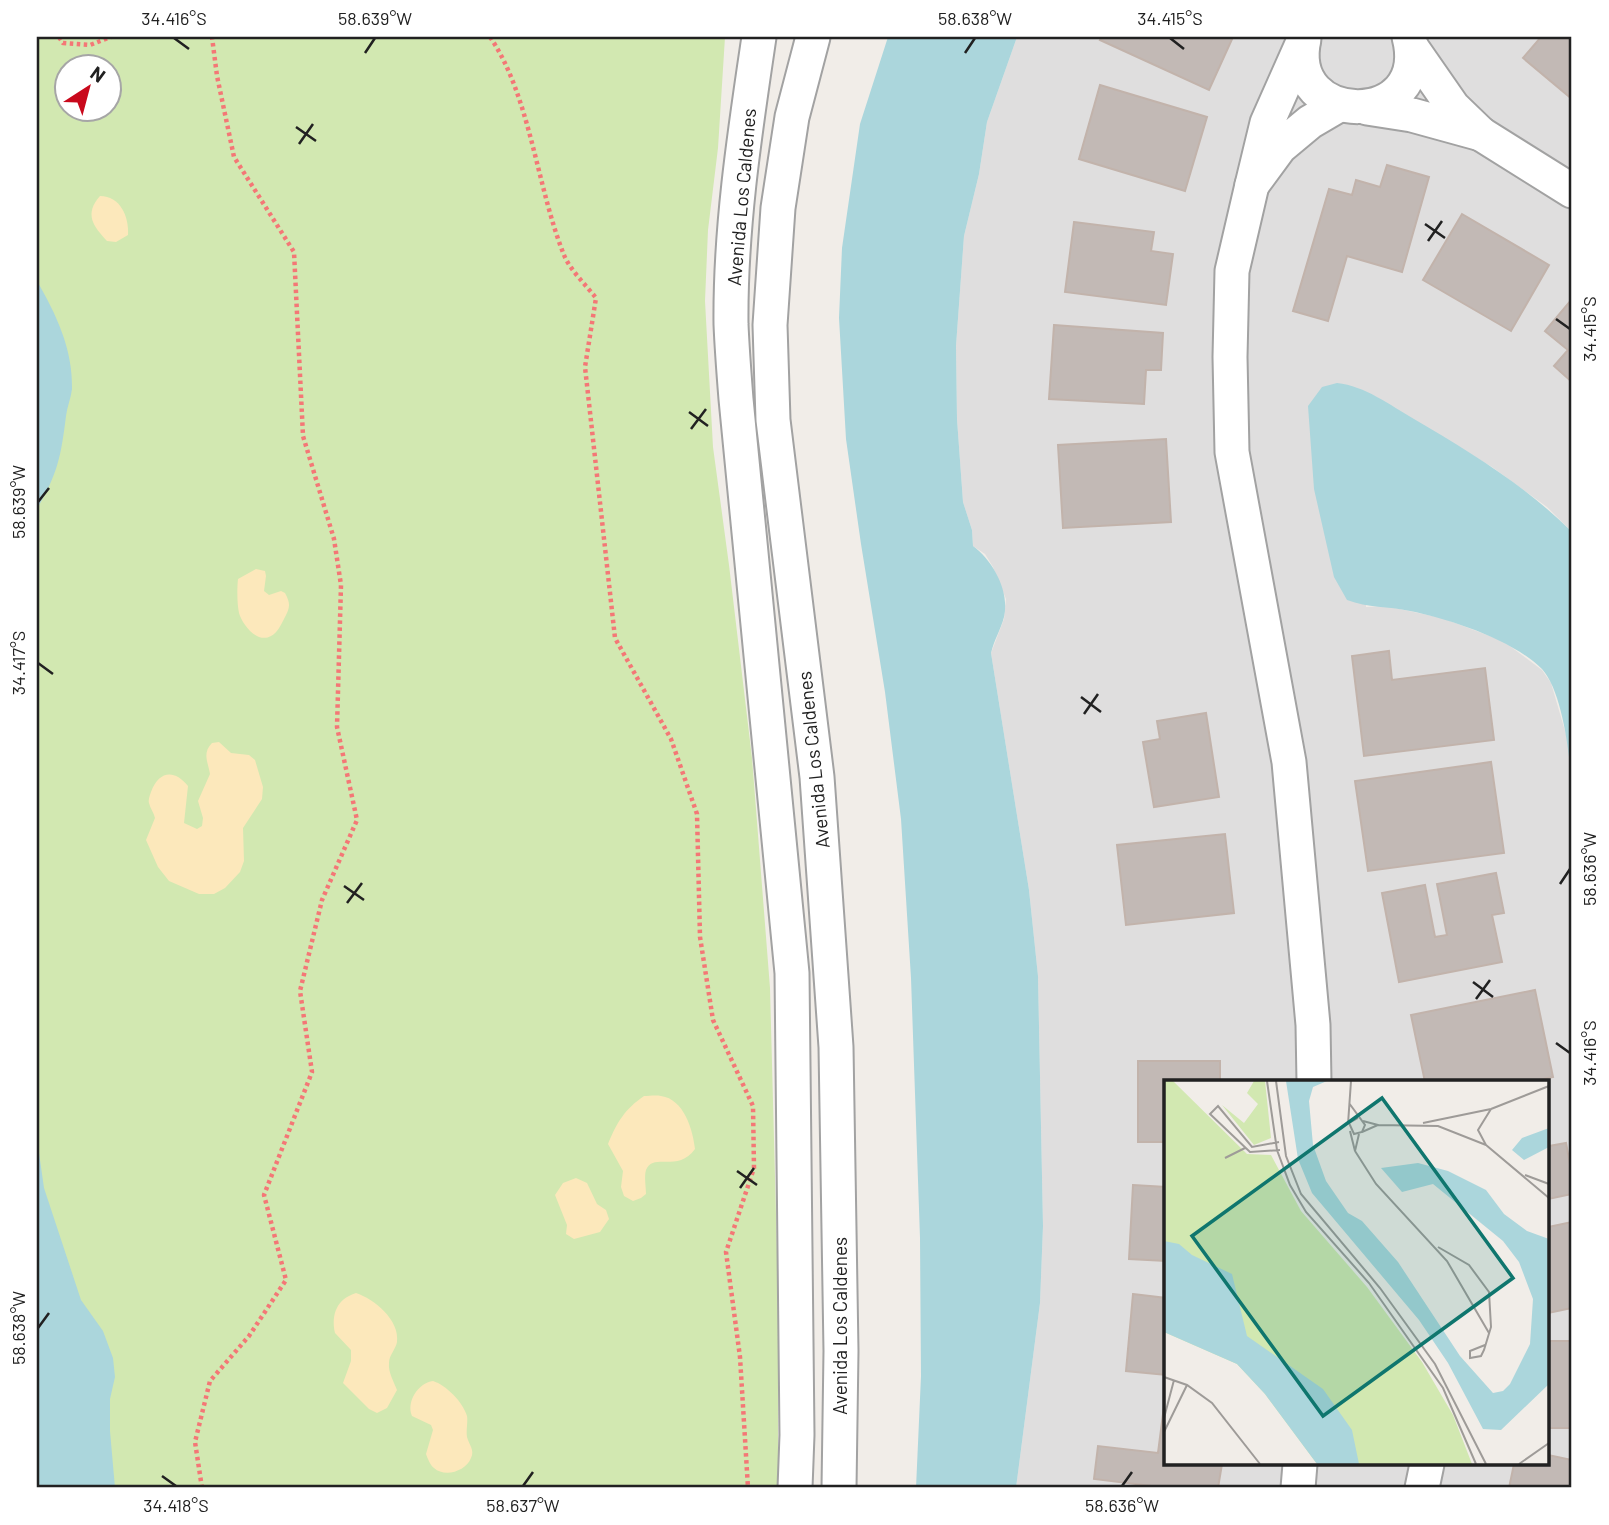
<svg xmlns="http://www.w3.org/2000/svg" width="1609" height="1525" font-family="Barlow,sans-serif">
  <rect width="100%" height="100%" fill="#f1ede8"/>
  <path fill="#dfdede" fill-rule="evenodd" d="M1017,37H1572V532L1547,507L1492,467L1371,394L1366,607L1385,606L1442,618L1503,641L1542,670L1551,683L1570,748L1572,788V1488H1016L1040,1303L1043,1226L1038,976L1029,890L991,653L1004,619L1006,599L993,567L985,554L973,546L972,530L963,502L957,419L956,346L964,236L979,174L987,122ZM1166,1082H1548V1464H1166Z"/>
  <path fill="#d2e8b1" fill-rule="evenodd" d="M37,37H725L718,148L708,230L705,301L713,447L729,565L752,758L770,988L778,1290V1488H37ZM66,66H108V108H66Z"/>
  <g fill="#fce8bb">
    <path d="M100,196C120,196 129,216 128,235L116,242L107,241C93,226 84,214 100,196Z"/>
    <path d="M256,569L265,571L266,576L264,591L269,595L281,591L285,593C291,604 290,608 284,619C281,625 277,633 271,636C257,644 242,624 239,613C237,604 237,588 238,579Z"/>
    <path d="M219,742L231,753L249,755L255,760L263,787L262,799L243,828L244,861L240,872L225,888L214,894H199L169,881L158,867L146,840L155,818C154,813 150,808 149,803C148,800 150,795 151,792C159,771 174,769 188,786L184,823L197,829L202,826L203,818L198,801L210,774C208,762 202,753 212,743Z"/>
    <path d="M644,1096C649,1096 656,1095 661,1096C684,1099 693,1130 695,1149C678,1173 653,1152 646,1170C644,1176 646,1187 646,1194L641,1198L633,1201L624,1196L621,1187L623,1171L608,1144C617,1122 625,1109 644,1096Z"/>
    <path d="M576,1178L587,1183L597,1204L606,1210L609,1219L600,1232L574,1239L566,1234L567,1225L555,1195L563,1183Z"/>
    <path d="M356,1293C374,1299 400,1320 397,1342C396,1349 389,1355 389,1363C388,1372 394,1382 397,1390L387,1408L377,1413L369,1409L343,1383L351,1361V1350L335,1333C331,1314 337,1299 356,1293Z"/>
    <path d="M433,1381C446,1385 463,1402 467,1416C468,1422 466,1430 467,1437C469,1445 475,1450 471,1458C466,1471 445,1478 434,1468C430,1465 428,1459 426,1454L433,1430L431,1425L412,1416C406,1402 418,1383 433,1381Z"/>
  </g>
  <g fill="#abd6dc">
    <path d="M888,37H1017L987,122L979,174L964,236L956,346L957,419L963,502L972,530L973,546C993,561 1010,591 1004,617C1001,629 994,640 991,653L1029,890L1038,976L1043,1226L1040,1303L1016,1488H916L921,1376L920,1238L911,978L901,819L885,692L861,544L846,439L839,318L842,248L860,124Z"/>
    <path d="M37,281C56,314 73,349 72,389C71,398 67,407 66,416C61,456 58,473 37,509Z"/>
    <path d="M1337,383C1365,386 1390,405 1414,419C1470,452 1526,486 1572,532V788C1570,758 1563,692 1542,669C1513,640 1450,619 1410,611C1388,606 1368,608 1347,600L1334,577L1314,489L1308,406L1322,387Z"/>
    <path d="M37,1139L44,1188L81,1300L103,1331L113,1358L115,1377L110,1399V1431L115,1488H37Z"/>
  </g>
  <g fill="#c2b9b5" stroke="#c2b3ab" stroke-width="2">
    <path d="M1102,37H1233L1209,90L1100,40Z"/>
    <path d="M1541,37H1572V99L1523,58Z"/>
    <path d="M1100,85L1207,117L1185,191L1079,159Z"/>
    <path d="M1387,165L1429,177L1402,272L1347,256L1328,321L1293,311L1329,189L1352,195L1356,180L1380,187Z"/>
    <path d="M1462,214L1549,265L1511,331L1423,280Z"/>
    <path d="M1074,222L1154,232L1151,251L1173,254L1166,305L1065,292Z"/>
    <path d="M1572,299V382L1554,366L1568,350L1545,331Z"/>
    <path d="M1054,325L1163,333L1161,370H1146L1144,404L1049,399Z"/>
    <path d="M1166,439L1171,522L1063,528L1058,445Z"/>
    <path d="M1389,651L1392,680L1485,668L1494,740L1364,756L1352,656Z"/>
    <path d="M1206,713L1219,797L1154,807L1143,742L1160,739L1157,721Z"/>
    <path d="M1491,762L1504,853L1368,871L1355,781Z"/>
    <path d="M1225,834L1234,913L1126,925L1117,845Z"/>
    <path d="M1496,873L1504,913L1492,915L1502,962L1399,982L1382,893L1425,885L1435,937L1447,935L1437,884Z"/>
    <path d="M1535,990L1553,1077L1529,1082H1425L1411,1015Z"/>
    <path d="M1138,1061H1220V1082H1166V1142H1138Z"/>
    <path d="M1548,1142L1549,1146L1566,1143L1572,1174V1194L1548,1199Z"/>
    <path d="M1133,1185L1166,1187V1261L1129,1259Z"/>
    <path d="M1572,1222V1308L1548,1313V1227Z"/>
    <path d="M1133,1294L1166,1298V1375L1126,1371Z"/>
    <rect x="1548" y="1341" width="24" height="87"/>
    <path d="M1164,1406L1166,1407V1464H1222L1218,1488H1168L1094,1479L1098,1446L1158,1453Z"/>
    <path d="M1548,1455L1572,1460V1488H1509L1514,1464H1548Z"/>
  </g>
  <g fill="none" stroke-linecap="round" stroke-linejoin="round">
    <defs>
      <g id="street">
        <path d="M759,37C745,131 730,228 731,324C732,349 734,374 736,399L792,973L797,1435L795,1488"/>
        <path d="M813,37L792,117L778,208L770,325L773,420L817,777L836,1047L841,1351L839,1488"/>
        <path d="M1304,39C1284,129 1433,130 1409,37"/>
        <path d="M1303,42L1267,123L1252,185L1280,147L1310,122L1339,105"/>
        <path d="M1367,108L1412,115L1481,134L1453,107L1412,48"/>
        <path d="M1481,134L1572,191"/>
        <path d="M1252,185L1232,271L1230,357L1232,452L1289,762L1313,1025L1314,1082"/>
        <path d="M1298,1488L1300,1464"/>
        <path d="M1422,1488L1427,1464"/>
      </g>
    </defs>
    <use href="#street" stroke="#a2a2a2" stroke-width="37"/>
    <g stroke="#f47776" stroke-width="4.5" stroke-dasharray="3.5 3.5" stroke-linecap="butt">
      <path d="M59,37L63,43L90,45L111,37"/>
      <path d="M490,37C530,95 537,188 564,255C570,270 586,285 596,298L585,367L615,638L671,739L697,814L700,937L713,1020L753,1106L754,1168L726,1252L740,1357L748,1488"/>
      <path d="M202,1488L195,1442L210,1381L249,1336L286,1280L264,1195L312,1072L300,991L322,900L357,820L337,727L341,585L334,539L303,436L294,252L234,157L217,76L212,37"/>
    </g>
    <use href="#street" stroke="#fff" stroke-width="33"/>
  </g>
  <path fill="none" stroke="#212121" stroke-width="2.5" d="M174,38L189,49M1170,38L1184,49M365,53L375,38M965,53L975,38M296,127L316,141M299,144L313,124M1425,224L1445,238M1428,241L1442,221M1556,319L1570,329M689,412L708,426M691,429L706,409M38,502L49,488M38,663L53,674M1081,697L1101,712M1084,714L1098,694M1560,884L1570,869M344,886L364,900M347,903L362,883M1473,982L1493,997M1476,999L1490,980M1556,1043L1570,1053M737,1171L757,1185M740,1188L754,1168M38,1328L49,1313M162,1476L176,1486M523,1486L533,1472M1122,1486L1132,1472"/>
  <g text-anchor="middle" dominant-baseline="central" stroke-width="5" stroke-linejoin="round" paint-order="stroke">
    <g font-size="19" fill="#212121" stroke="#fff">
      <text transform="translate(741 197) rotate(-85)">Avenida Los Caldenes</text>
      <text transform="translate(813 760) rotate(-96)">Avenida Los Caldenes</text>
      <text transform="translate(839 1326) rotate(-90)">Avenida Los Caldenes</text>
    </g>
  </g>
  <g transform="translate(1164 1080)">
    <rect width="385" height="385" fill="#f1ede8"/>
    <path d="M0,1H9L83,74L107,75L137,131L203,207L258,282L289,335L308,384H153L101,314L73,284L0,252ZM90,1H101L107,58L90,65L58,25L80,43L94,24L83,13Z" fill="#d2e8b1"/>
    <path d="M122,1H163L149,7L145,21L149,65L162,101L184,133L198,141L234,182L296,276L329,313L339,311L346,304L366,264L369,219L355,182L339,161L269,104L238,112L217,88L254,83L284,91L322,110L340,134L363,151L385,159V304L337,350L319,349L284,283L255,240L148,113L134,79ZM385,48V67L360,80L348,70L358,58ZM0,161L15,164L28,175L68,194L83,256L159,309L188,350L195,384H153L101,314L73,284L0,252Z" fill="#abd6dc"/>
    <path fill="none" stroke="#9e9b98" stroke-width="2" d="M103,1L113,70L126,105L142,132L205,203L279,308L312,384M112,1L122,76L137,114L216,208L271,284L322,384M185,23L201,45L198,52L190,54L185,43L194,38M327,29L385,6M184,44L187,1M214,45L274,46L322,65L314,50L327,29L259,43M186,51L191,71L195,54M198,52L214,45L199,41M115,62L88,67L54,26L46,34L86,72L116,70M322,65L385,118M191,71L212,104L283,181L325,253M61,78L81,68M361,95L385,104M274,167L305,185L325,212L327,247L320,270L317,276L306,278V271L321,265M0,297L23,305L48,323L96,384M0,338L10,300M0,352L23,305M355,384L385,363"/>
    <path fill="#0f766e" fill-opacity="0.15" stroke="#0f766e" stroke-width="3.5" d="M218,18L349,198L159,336L28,156Z"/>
    <rect width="385" height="385" fill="none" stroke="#212121" stroke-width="3.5"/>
  </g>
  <rect width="1609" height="1525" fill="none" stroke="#ffffff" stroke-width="77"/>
  <g transform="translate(88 88) rotate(36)"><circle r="33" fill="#ffffff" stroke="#a6a6a6" stroke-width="2"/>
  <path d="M0-5L12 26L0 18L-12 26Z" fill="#c9091c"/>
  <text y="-10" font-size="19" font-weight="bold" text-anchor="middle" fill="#212121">N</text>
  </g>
  <rect x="38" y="38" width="1532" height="1448" fill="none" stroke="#212121" stroke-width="2.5"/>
  <g font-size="18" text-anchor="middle" fill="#212121">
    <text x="174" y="25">34.416°S</text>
    <text x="375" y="25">58.639°W</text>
    <text x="975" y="25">58.638°W</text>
    <text x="1170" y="25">34.415°S</text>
    <text transform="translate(1590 329) rotate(-90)" y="6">34.415°S</text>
    <text transform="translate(19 502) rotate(-90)" y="6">58.639°W</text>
    <text transform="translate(19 663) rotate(-90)" y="6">34.417°S</text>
    <text transform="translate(1590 869) rotate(-90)" y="6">58.636°W</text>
    <text transform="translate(1590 1053) rotate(-90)" y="6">34.416°S</text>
    <text transform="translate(19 1328) rotate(-90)" y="6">58.638°W</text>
    <text x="176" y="1512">34.418°S</text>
    <text x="523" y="1512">58.637°W</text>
    <text x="1122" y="1512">58.636°W</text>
  </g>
</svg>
